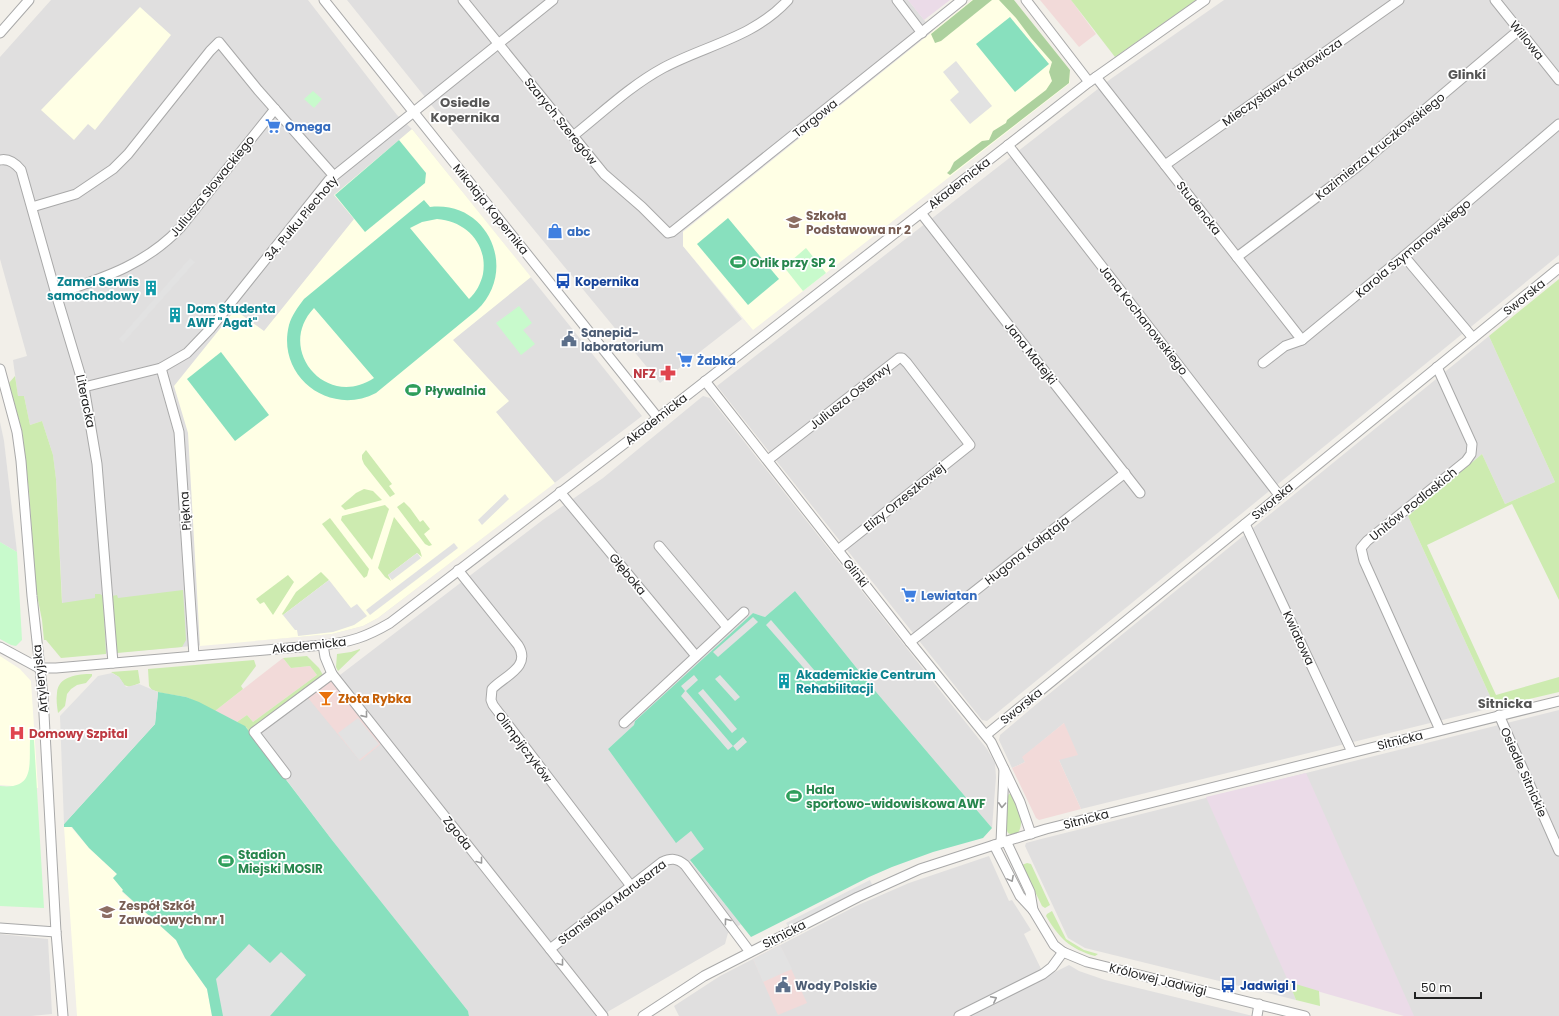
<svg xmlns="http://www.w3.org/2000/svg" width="1559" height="1016" font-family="Poppins,sans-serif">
  <rect width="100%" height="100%" fill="#f2efe9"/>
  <g fill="#e0dfdf">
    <path d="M51,0H308L397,115L412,129L642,416L378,618L363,626L332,634L65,657L56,479L53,455L42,421L30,425L24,396L18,397L13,360L27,356L0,259V57Z"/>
    <path d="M347,0H908L933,31L683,231V246L742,319L660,383L433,107Z"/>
    <path d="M1224,0H1559V255L987,721L982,720L717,386L1112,78Z"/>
    <path d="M1489,336L1555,482L1505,504L1482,454L1408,516L1495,707L1081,809L1059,760L1064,723L1023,757L1025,762L1012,768L999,740L1000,735L1033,707Z"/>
    <path d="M703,396L710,398L931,679L987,749L995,763L996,777L992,828L871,686L795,591L765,617L753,613L635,721L634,725L608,749L676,842L691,831L705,849L690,861L741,924L728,933L725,944L609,1011L603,1016H469L468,1011L332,840L257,741L260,733L340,675L544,519L603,478Z"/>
    <path d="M0,422L4,441L17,552L0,542Z"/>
    <path d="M1559,710V1016H1412L1290,983L1296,1000L1085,948L1068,938L1025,846L1026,843L1045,838Z"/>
    <path d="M989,856L1009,901L1012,900L1031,930L1024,934L1045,977L1069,965L1079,971L1105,980L1253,1016H679L674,1006L720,976L856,906L909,883Z"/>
    <path d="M0,934L48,939L52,1014L31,1016H0Z"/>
  </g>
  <g fill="#f2dad9">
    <path d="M1040,0H1071L1096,34L1079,47Z"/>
    <path d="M283,658L291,668L310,666L317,675L253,722L247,715L237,722L215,711Z"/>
    <path d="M331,681L381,744L360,761L308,698Z"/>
    <path d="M1064,723L1078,755L1059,760L1081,809L1039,820L1036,818L1012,768L1025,762L1022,757Z"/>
    <path d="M780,945L807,1003L778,1015L753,959Z"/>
  </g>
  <g fill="#ebdbe8">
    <path d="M908,0H950L924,20Z"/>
    <path d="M1306,773L1414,1016H1404L1289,983L1206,797Z"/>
  </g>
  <g fill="#ffffe5">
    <path d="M972,0H1014L1070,70V83L753,330L683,246V232Z"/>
    <path d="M140,7L171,35L95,130L88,124L74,140L41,110Z"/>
    <path d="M412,129L531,277L453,340L509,401L496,412L555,483L378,618L363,626L332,634L200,646L188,433L174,386L235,310L264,331L354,219L334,195Z"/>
    <path d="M0,656L20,669L31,681L38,788L0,785Z"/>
    <path d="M64,827H71L89,848L117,874V881L119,885L124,890L122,892L176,940L185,958L207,989L212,1016H77Z"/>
  </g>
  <g fill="#cdebb0">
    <path d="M1071,0H1196L1115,57Z"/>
    <path d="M1559,279V600L1512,504L1427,545L1496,695L1559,677V692L1495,707L1408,516L1482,454L1505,504L1555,482L1489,336Z"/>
    <path d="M15,376L18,396H24L30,425L42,421L53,455L56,479L62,603L95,598V594H100L103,596L106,654L61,658L46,640H44L42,620L36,590L29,491L22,431L9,383Z"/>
    <path d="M366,450L392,484L389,486L395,494L390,497L364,464L362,459V455Z"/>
    <path d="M364,489L373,491L382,500L345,510L341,506L356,493Z"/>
    <path d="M404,502L410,508L420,522L423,520L430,529L424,534L432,545L429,546L425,544L397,507Z"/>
    <path d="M385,505L389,509L372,560L341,520L342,516Z"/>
    <path d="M394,517L420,550L422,557L417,553L388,575L391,581L385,577L378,568Z"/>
    <path d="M330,518L369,569L367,576L364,578L322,524Z"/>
    <path d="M321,572L329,580L283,615L282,614L296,592Z"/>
    <path d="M288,575L294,582L273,615L264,602L260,604L256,599Z"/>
    <path d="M183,590L186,640L182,647L117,653L115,649L111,598L112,596L117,595L118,598Z"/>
    <path d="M360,649V650L338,671L336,667L337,654L351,652Z"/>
    <path d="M307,656L319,668L324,677H320L311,683L310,688L251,731H248L247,728L237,722L247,715L253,722L317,675L310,666L291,668L283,658Z"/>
    <path d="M254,660L256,666L241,686L243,689L215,711L186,697L162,693L152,690L149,686L148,669Z"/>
    <path d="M138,670L140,683L130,687L124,685L119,677L111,672Z"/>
    <path d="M92,674V676L86,683L77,685L71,689L67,694L65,706L58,713C57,706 56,700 57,693C58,676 78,674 92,674Z"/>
    <path d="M1009,794H1011C1017,806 1026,819 1018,833L1012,835L1008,833L1006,829L1008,796Z"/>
    <path d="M1027,863L1031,864L1050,905L1045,908L1042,906L1022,865Z"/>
    <path d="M1052,911L1066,939L1084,950L1098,954L1095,956C1070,949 1059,938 1046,916L1047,914Z"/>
    <path d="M1289,982L1319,991L1320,1006L1296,1000Z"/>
  </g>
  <g fill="#add19e">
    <path d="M973,0H992L941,41L935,43L931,34Z"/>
    <path d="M999,0H1014L1070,70L1069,83L950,175L947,173L950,170L954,162L982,141L989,140L993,131L1006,123L1007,120L1046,90L1052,81L1049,72L1052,62L1031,38L1016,18Z"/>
  </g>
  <g fill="#c8facc">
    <path d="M313,91L322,99L314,108L304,99Z"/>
    <path d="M806,248L826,273L803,291L784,267Z"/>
    <path d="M519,306L532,323L523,330L535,344L521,355L496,323Z"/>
    <path d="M0,542L17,552L22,640L16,646L11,645L0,639Z"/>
    <path d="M30,740H34L44,908L0,906V786C35,790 29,765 30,740Z"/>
  </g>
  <g fill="#88e0be" fill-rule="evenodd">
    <path d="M1010,17L1049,64L1015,92L976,44Z"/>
    <path d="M399,140L426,173L425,183L365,232L335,195Z"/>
    <path d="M424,200L430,207C488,200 519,270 477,310L376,393C330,417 276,377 289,325C292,315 298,307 304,299ZM437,219C466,221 488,244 483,274C481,283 476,293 469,299L410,228L422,222ZM314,308L374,378C326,410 275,349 314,308Z"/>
    <path d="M728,218L779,279L748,305L697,244Z"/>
    <path d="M221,352L269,415L235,441L187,379Z"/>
    <path d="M795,591L871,686L992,828L983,838L933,852L892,867L869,877L751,937L690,860L704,849L691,831L676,843L608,749L634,725L635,721L753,613L765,617Z"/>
    <path d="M158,692L186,697L199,702L245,726L332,840L468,1011L469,1016H212L207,989L185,958L176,940L122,891L123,890L113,878L117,874L89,848L72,827H64V824L155,724Z"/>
  </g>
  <g fill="#e2e2e2">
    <path d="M956,61L992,106L970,124L950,100L959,92L943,72Z"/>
    <path d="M190,258L195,262L123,343L119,339Z"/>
    <path d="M505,494L509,499L482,525L478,520Z"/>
    <path d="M454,543L458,548L370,615L366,610Z"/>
    <path d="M417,553L421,558L392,580L388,575Z"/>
    <path d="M329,580L351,608L357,604L367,616L354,625L333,632L298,636L297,630H295L283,615Z"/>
    <path d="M753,617L758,622L718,657L713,652Z"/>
    <path d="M771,620L821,678L816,682L766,625Z"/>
    <path d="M112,673L119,677L126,687L139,684L158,692L155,724L64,824L60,716L98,676Z"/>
    <path d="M694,675L698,680L686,691L733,746L743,737L747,742L737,751L733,746L728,750L681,696L685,691L681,686Z"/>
    <path d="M720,675L740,697L735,701L715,679Z"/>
    <path d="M703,689L737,729L732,733L698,693Z"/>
    <path d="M358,718L379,744L359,760L338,733Z"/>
    <path d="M870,880L874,889L791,931L786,923Z"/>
    <path d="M249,944L270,963L281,952L306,975L270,1016H223L216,979Z"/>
    <path d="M780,945L792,969L763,982L753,959Z"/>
  </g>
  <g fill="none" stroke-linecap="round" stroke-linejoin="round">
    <defs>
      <g id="minor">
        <path d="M324,0L658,418"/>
        <path d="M463,0L604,174L642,207L668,233L672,232L962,0"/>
        <path d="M897,0L922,33"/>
        <path d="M1026,0L1089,82"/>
        <path d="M1495,0L1559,80"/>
        <path d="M0,33L29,0"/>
        <path d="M1096,77L1302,340"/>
        <path d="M573,136C602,113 630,86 663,68C706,45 753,38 788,0"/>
        <path d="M1008,145L1279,495"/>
        <path d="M0,160C9,158 16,164 21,170L56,294L84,387L97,464L113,663"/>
        <path d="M1165,165L1399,0"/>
        <path d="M32,207L76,194L113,169L128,154L210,51L219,42L258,90L334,176"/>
        <path d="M921,213L1140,493"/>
        <path d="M1404,256L1473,338"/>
        <path d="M1237,257L1357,167L1519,30"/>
        <path d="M56,294C103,278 145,265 180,228L275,109"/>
        <path d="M1263,363L1285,346L1302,340L1404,256L1559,124"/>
        <path d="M1437,367L1472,444L1471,454L1466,461L1367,541L1361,548L1364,561L1440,730"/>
        <path d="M161,368L179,432L194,656"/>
        <path d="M0,369L17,432L21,461L32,596L43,696L56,932L63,1016"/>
        <path d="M705,381L910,642L991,742L1020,802L1031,834"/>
        <path d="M84,387L161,368L187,353L210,329L329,180L553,0"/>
        <path d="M768,460L899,358H902L907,363L970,445L838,550"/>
        <path d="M560,492L696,656"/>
        <path d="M1245,524L1352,752"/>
        <path d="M659,546L727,627"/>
        <path d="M458,570L518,645C532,667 504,676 492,689L491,700L493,705L631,886"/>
        <path d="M910,642L1125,473"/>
        <path d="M323,645L325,657L332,674L603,1016"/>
        <path d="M0,647L39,668H56L323,645C351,642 366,637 390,623L658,418L1089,82L1205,0"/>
        <path d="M1499,715L1559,851"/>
        <path d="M624,723L744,612"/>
        <path d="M986,735L1559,268"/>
        <path d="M286,774L254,732L332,674"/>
        <path d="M1006,841L1030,892L1033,910"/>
        <path d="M1001,843L1004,769"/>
        <path d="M994,845L1020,896L1033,910L1054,945L1063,952L1087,962L1305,1016"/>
        <path d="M0,928L56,932"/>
        <path d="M550,949L662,862C671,858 677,858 685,865L750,952"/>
        <path d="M643,1016L704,976L858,897L920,869L994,845L1046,829L1559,701"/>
        <path d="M959,1016L1043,974L1052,967L1063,952"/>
        <path d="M1257,1016L1259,1004"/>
      </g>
    </defs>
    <use href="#minor" stroke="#a9a9a9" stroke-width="11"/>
    <use href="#minor" stroke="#fff" stroke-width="9"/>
  </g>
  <defs><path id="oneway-chevron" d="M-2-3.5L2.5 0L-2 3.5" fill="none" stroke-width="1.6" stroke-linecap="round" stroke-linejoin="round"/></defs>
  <g stroke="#9c9c9c">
    <use href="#oneway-chevron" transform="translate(365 715) rotate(51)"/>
    <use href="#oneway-chevron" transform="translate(1002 805) rotate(93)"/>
    <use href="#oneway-chevron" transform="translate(480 861) rotate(52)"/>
    <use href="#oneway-chevron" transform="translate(1011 879) rotate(62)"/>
    <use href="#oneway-chevron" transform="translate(727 921) rotate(-127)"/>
    <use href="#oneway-chevron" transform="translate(561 963) rotate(52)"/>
    <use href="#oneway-chevron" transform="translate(994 999) rotate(-27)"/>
  </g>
  <defs>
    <symbol id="supermarket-bare" viewBox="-9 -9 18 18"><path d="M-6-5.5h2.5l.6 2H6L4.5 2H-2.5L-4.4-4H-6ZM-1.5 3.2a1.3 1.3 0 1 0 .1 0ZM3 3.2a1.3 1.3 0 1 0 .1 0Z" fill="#3f7fe0" stroke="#fff" stroke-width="2.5" paint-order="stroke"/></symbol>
    <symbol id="school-bare" viewBox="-9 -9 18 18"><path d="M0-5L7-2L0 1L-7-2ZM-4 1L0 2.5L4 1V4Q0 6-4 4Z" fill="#8d6e63" stroke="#fff" stroke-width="2.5" paint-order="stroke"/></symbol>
    <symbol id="shop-bare" viewBox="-9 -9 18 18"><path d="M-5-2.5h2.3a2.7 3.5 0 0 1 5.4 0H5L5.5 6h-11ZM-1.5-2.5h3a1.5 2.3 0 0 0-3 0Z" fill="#3f7fe0" stroke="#fff" stroke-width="2.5" paint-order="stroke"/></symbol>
    <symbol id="stadium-bare" viewBox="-9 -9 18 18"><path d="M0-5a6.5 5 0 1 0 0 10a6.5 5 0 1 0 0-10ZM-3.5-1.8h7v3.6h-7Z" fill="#2e9e5b" stroke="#fff" stroke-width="2.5" paint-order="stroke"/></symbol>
    <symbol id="bus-bare" viewBox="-9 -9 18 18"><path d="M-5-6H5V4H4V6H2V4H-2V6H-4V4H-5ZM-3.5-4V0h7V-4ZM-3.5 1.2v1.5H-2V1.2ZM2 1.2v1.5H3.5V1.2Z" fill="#1a4fb4" stroke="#fff" stroke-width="2.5" paint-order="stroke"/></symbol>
    <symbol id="building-bare" viewBox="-9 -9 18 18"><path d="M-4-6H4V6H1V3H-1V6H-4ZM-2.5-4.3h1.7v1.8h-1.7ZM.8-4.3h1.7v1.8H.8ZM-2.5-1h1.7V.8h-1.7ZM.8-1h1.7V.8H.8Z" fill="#0f9aa8" stroke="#fff" stroke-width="2.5" paint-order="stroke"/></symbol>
    <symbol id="civic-bare" viewBox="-9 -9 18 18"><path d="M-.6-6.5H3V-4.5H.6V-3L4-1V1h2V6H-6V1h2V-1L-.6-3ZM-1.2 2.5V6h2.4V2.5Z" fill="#5c6f8a" stroke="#fff" stroke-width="2.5" paint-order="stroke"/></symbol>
    <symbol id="pharmacy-bare" viewBox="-9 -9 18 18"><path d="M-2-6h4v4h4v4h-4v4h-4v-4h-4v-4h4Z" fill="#e0444e" stroke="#fff" stroke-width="2.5" paint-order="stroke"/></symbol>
    <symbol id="bar-bare" viewBox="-9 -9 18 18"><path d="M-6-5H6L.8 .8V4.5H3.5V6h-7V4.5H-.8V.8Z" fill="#e8710a" stroke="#fff" stroke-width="2.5" paint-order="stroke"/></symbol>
    <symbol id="hospital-bare" viewBox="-9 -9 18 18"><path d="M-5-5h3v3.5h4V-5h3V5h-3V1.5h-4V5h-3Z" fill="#e0444e" stroke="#fff" stroke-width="2.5" paint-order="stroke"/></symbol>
  </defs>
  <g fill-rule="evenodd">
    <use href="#supermarket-bare" x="262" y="115" width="22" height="22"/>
    <use href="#school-bare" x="783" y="211" width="22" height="22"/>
    <use href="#shop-bare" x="544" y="220" width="22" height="22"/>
    <use href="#stadium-bare" x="727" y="251" width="22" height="22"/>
    <use href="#bus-bare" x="552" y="270" width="22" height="22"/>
    <use href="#building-bare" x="140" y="277" width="22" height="22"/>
    <use href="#building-bare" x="164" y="304" width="22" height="22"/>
    <use href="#civic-bare" x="558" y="328" width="22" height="22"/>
    <use href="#supermarket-bare" x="674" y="349" width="22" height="22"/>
    <use href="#pharmacy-bare" x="657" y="362" width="22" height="22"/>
    <use href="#stadium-bare" x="402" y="379" width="22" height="22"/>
    <use href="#supermarket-bare" x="898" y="584" width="22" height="22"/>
    <use href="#building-bare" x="773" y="670" width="22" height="22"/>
    <use href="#bar-bare" x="315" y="687" width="22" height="22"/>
    <use href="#hospital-bare" x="6" y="722" width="22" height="22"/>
    <use href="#stadium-bare" x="783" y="785" width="22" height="22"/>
    <use href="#stadium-bare" x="215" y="850" width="22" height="22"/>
    <use href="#school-bare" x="96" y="901" width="22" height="22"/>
    <use href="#civic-bare" x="772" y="974" width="22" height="22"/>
    <use href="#bus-bare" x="1217" y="974" width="22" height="22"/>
  </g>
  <g text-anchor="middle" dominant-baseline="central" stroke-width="3.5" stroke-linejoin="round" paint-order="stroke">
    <g font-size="12" fill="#222" stroke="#fff">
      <text transform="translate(1527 40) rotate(51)">Willowa</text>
      <text transform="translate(1282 82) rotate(-35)">Mieczysława Karłowicza</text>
      <text transform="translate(815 118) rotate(-39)">Targowa</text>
      <text transform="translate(561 121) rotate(51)">Szarych Szeregów</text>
      <text transform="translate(1380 146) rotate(-39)">Kazimierza Kruczkowskiego</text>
      <text transform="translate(959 183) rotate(-38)">Akademicka</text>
      <text transform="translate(212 186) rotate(-51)">Juliusza Słowackiego</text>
      <text transform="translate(1199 208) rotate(52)">Studencka</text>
      <text transform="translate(491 209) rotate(51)">Mikołaja Kopernika</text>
      <text transform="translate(301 218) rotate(-50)">34. Pułku Piechoty</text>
      <text transform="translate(1413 248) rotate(-40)">Karola Szymanowskiego</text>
      <text transform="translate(1524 297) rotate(-39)">Sworska</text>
      <text transform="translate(1144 320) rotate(52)">Jana Kochanowskiego</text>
      <text transform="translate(1031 353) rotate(52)">Jana Matejki</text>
      <text transform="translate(850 396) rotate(-38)">Juliusza Osterwy</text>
      <text transform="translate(86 401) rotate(78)">Literacka</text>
      <text transform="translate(656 419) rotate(-38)">Akademicka</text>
      <text transform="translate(904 497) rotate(-39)">Elizy Orzeszkowej</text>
      <text transform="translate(1272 501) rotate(-40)">Sworska</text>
      <text transform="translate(1413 504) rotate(-39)">Unitów Podlaskich</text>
      <text transform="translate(185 511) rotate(-94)">Piękna</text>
      <text transform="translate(1027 550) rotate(-38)">Hugona Kołłątaja</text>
      <text transform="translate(856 573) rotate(52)">Glinki</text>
      <text transform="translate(628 574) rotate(50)">Głęboka</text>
      <text transform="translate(1299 638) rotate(65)">Kwiatowa</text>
      <text transform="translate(309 645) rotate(-6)">Akademicka</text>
      <text transform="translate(40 679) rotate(-96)">Artyleryjska</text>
      <text transform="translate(1021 706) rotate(-39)">Sworska</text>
      <text transform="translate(1400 740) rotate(-14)">Sitnicka</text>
      <text transform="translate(524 747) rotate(53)">Olimpijczyków</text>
      <text transform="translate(1524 772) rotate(66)">Osiedle Sitnickie</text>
      <text transform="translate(1086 819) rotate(-15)">Sitnicka</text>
      <text transform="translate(458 833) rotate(52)">Zgoda</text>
      <text transform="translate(612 902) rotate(-37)">Stanisława Marusarza</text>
      <text transform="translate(784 934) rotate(-27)">Sitnicka</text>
      <text transform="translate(1158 979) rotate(14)">Królowej Jadwigi</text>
    </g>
    <g font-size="12" font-weight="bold" fill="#366cbe" stroke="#fff" text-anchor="start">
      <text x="285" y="126">Omega</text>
      <text x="567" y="231">abc</text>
      <text x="697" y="360">Żabka</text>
      <text x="921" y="595">Lewiatan</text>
    </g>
    <g font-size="12" font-weight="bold" fill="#785e54" stroke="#fff" text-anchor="start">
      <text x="806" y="215">Szkoła<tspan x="806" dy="14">Podstawowa nr 2</tspan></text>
      <text x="119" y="905">Zespół Szkół<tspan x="119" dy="14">Zawodowych nr 1</tspan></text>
    </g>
    <g font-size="12" font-weight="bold" fill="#27864d" stroke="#fff" text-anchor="start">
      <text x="750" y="262">Orlik przy SP 2</text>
      <text x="425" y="390">Pływalnia</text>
      <text x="806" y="789">Hala<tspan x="806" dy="14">sportowo-widowiskowa AWF</tspan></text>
      <text x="238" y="854">Stadion<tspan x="238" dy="14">Miejski MOSIR</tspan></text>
    </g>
    <g font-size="12" font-weight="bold" fill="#0d838f" stroke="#fff" text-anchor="start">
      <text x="139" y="281" text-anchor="end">Zamel Serwis<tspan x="139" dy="14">samochodowy</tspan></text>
      <text x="187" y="308">Dom Studenta<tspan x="187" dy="14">AWF "Agat"</tspan></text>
      <text x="796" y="674">Akademickie Centrum<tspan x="796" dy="14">Rehabilitacji</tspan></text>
    </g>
    <g font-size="12" font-weight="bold" fill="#164399" stroke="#fff" text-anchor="start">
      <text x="575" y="281">Kopernika</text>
      <text x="1240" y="985">Jadwigi 1</text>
    </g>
    <g font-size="12" font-weight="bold" fill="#4e5e75" stroke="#fff" text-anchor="start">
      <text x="581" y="332">Sanepid-<tspan x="581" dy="14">laboratorium</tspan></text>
      <text x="795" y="985">Wody Polskie</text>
    </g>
    <g font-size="12" font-weight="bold" fill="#be3a42" stroke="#fff" text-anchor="end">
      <text x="656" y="373">NFZ</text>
      <text x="29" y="733" text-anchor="start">Domowy Szpital</text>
    </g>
    <g font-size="12" font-weight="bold" fill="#c56008" stroke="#fff" text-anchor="start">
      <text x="338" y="698">Złota Rybka</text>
    </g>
    <g font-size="13" font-weight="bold" fill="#555" stroke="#fff">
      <text x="1467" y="74">Glinki</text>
      <text x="465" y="102">Osiedle<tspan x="465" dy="15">Kopernika</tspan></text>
      <text x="1505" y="703">Sitnicka</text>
    </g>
  </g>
  <path d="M1415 992v6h66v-6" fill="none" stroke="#222222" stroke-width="2"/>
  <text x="1421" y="992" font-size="12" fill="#222222" stroke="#ffffff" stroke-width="3" paint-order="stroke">50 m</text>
</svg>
